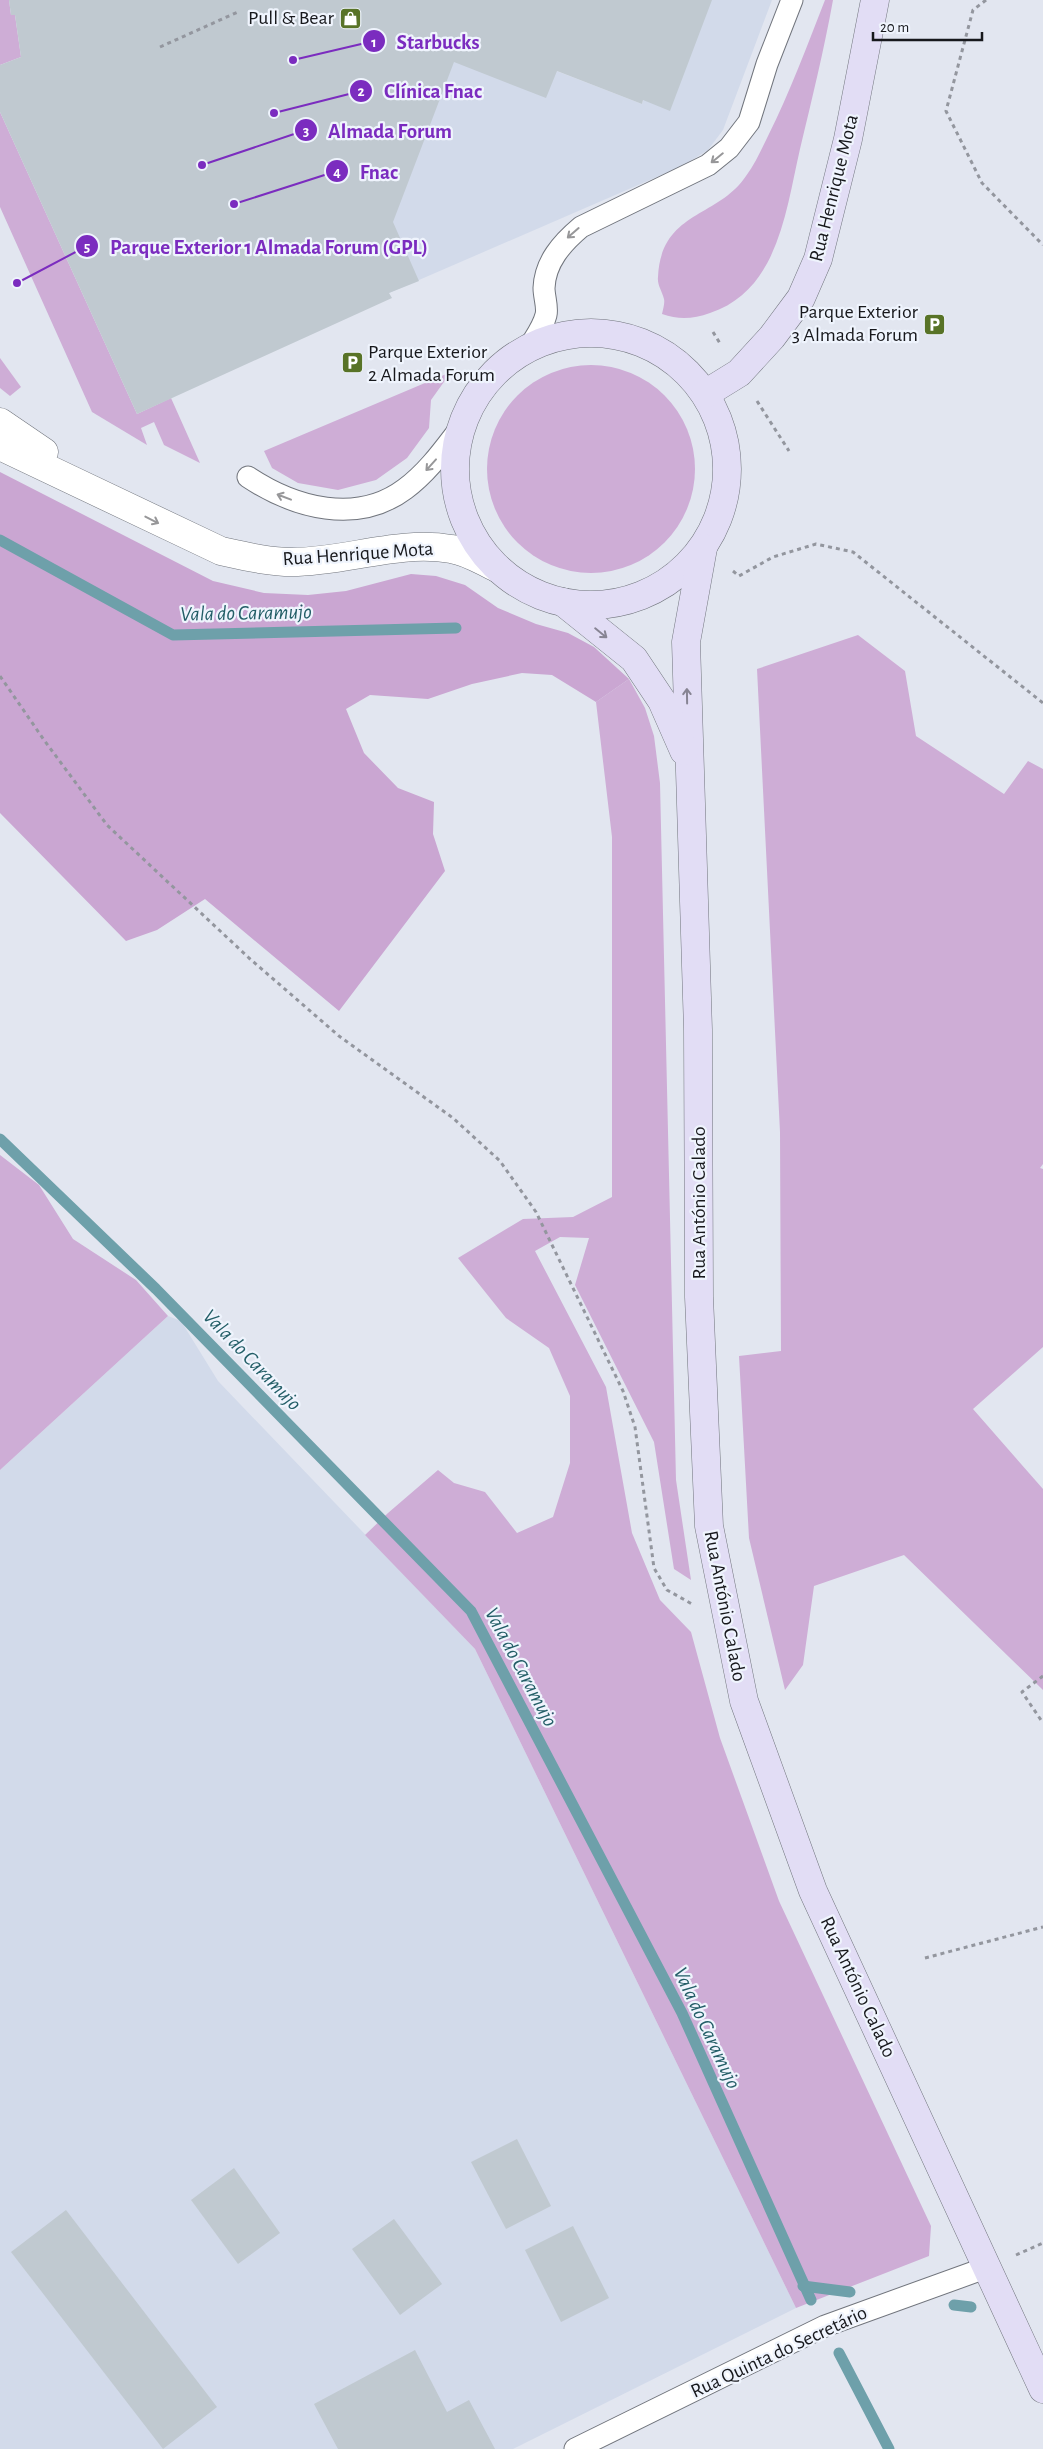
<svg xmlns="http://www.w3.org/2000/svg" width="1043" height="2449" font-family="'Alegreya Sans',sans-serif">
  <rect width="100%" height="100%" fill="#e2e6f0"/>
  <g fill="#d2daea">
    <path d="M681,0H772L723,130L708,150L682,166L389,293L359,221L435,24L642,104Z"/>
    <path d="M168,1316L181,1321L218,1381L475,1649L796,2308L513,2449H0V1470Z"/>
  </g>
  <g fill="#ceadd6">
    <path d="M0,0H9L11,15H15L21,57L0,65Z"/>
    <path d="M825,0H833C824,50 812,99 800,149C786,209 779,290 710,313C693,319 679,320 662,314C663,309 665,303 664,299C662,291 657,285 658,277C661,211 718,218 746,176C755,164 761,150 768,136C790,92 807,46 825,0Z"/>
    <path d="M0,112L137,414L171,398L200,463L164,445L154,422L141,428L147,445L92,412L0,207Z"/>
    <path d="M0,358L21,387L10,396L0,388Z"/>
    <circle cx="591" cy="469" r="104"/>
    <path d="M451,372L431,400L429,428L407,458L376,480L338,490L298,483L272,468L264,451Z"/>
    <path d="M858,635L905,671L916,736L1004,794L1028,761L1043,769V1164L1040,1168L1043,1169V1347L973,1409L1043,1489V1690L904,1555L814,1586L803,1665L785,1690L749,1538L739,1356L781,1351L780,1132L757,669Z"/>
    <path d="M629,679L645,708L654,736L660,783L676,1480L691,1580L674,1569L654,1442L575,1285L589,1238L560,1237L535,1251L606,1387L632,1533L660,1600L691,1632L720,1738L779,1901L931,2226L929,2256L796,2308L475,1649L365,1535L388,1513L438,1470L454,1483L485,1492L517,1533L553,1517L570,1463V1396L549,1348L506,1318L458,1258L523,1219L573,1217L612,1197V837L596,702Z"/>
    <path d="M0,1155L39,1185L73,1239L136,1280L168,1316L0,1470Z"/>
  </g>
  <path fill="#caa6d2" d="M0,472L213,581L264,593L308,595L346,591L411,574L436,576L465,585L498,608L536,624L568,633L594,647L629,679L596,702L552,675L522,673L472,684L428,699L370,695L346,709L364,753L398,788L434,802L433,834L445,871L339,1011L205,899L157,930L126,941L0,813Z"/>
  <g fill="none" stroke-linecap="round" stroke-linejoin="round">
    <g stroke="#6ea0aa" stroke-width="11">
      <path d="M0,540L173,635L456,628"/>
      <path d="M0,1139L156,1289L471,1611L682,2013L811,2300"/>
      <path d="M803,2286L850,2292"/>
      <path d="M954,2305L971,2307"/>
      <path d="M839,2353L889,2449"/>
    </g>
  </g>
  <g fill="#c0c9d0">
    <path d="M9,0H712L670,111L643,100L642,104L557,71L546,98L454,62L393,222L419,281L389,293L392,298L137,414L0,112V65L21,57L15,15H11Z"/>
    <path d="M517,2139L551,2206L506,2229L471,2162Z"/>
    <path d="M234,2168L280,2233L238,2264L191,2200Z"/>
    <path d="M66,2210L217,2407L163,2449L11,2252Z"/>
    <path d="M394,2219L442,2284L400,2315L352,2249Z"/>
    <path d="M573,2226L609,2298L561,2322L525,2250Z"/>
    <path d="M415,2350L447,2412L469,2400L495,2449H338L314,2404Z"/>
  </g>
  <g fill="none" stroke-linecap="round" stroke-linejoin="round">
    <defs>
      <g id="lane">
        <path d="M530,346C536,336 543,327 546,315C548,307 544,297 544,288C545,262 562,243 581,227L708,165L729,148L749,122L767,64L792,0"/>
        <path d="M248,477C295,508 357,525 405,489C428,472 444,449 461,427"/>
        <path d="M575,2449L825,2326L988,2267"/>
      </g>
      <g id="street">
        <path d="M0,422L44,452"/>
        <path d="M0,446L221,551C244,556 268,562 292,562C345,562 398,540 451,549C467,551 482,561 497,568"/>
      </g>
      <g id="secondary">
        <circle cx="591" cy="469" r="136"/>
        <path d="M705,394L739,373L772,337L801,298L818,259L848,139L875,0"/>
        <path d="M703,548L686,642L698,1030L699,1297L709,1526L744,1701L813,1891L1043,2389"/>
        <path d="M563,602L634,659L662,701L684,751"/>
      </g>
    </defs>
    <use href="#lane" stroke="#71757d" stroke-width="23"/>
    <use href="#street" stroke="#71757d" stroke-width="29"/>
    <use href="#secondary" stroke="#71757d" stroke-width="29"/>
    <g stroke="#93969e" stroke-width="3" stroke-dasharray="4 4" stroke-linecap="butt">
      <path d="M986,0L973,10L946,111L982,183L1043,245"/>
      <path d="M160,47L240,11"/>
      <path d="M713,332L721,345"/>
      <path d="M757,401L789,451"/>
      <path d="M733,571L739,576L773,557L816,544L853,552L1043,703"/>
      <path d="M0,676L44,740L107,825L249,958L339,1036L453,1118L500,1161L536,1212L623,1391L635,1427L654,1568L667,1590L692,1604"/>
      <path d="M1043,1676L1022,1692L1043,1723"/>
      <path d="M925,1958L1043,1927"/>
      <path d="M1016,2255L1043,2243"/>
    </g>
    <use href="#lane" stroke="#fff" stroke-width="21"/>
    <use href="#street" stroke="#fff" stroke-width="28"/>
    <use href="#secondary" stroke="#e2ddf5" stroke-width="28"/>
  </g>
  <defs><path id="oneway-shaft" d="M-6 0H5M1.5-3L5.5 0L1.5 3" fill="none" stroke-width="1.6" stroke-linecap="round" stroke-linejoin="round" transform="scale(1.25)"/></defs>
  <g stroke="#979799">
    <use href="#oneway-shaft" transform="translate(717 158) rotate(141)"/>
    <use href="#oneway-shaft" transform="translate(573 233) rotate(139)"/>
    <use href="#oneway-shaft" transform="translate(431 465) rotate(132)"/>
    <use href="#oneway-shaft" transform="translate(284 497) rotate(-159)"/>
    <use href="#oneway-shaft" transform="translate(152 520) rotate(27)"/>
  </g>
  <g stroke="#878493">
    <use href="#oneway-shaft" transform="translate(601 633) rotate(39)"/>
    <use href="#oneway-shaft" transform="translate(687 696) rotate(-91)"/>
  </g>
  <defs>
    <symbol id="shop-square" viewBox="-11 -11 22 22"><rect x="-9" y="-9" width="18" height="18" rx="4" fill="#587327" stroke="#eff4fd"/><path d="M-5-2.5h2.3a2.7 3.5 0 0 1 5.4 0H5L5.5 6h-11ZM-1.5-2.5h3a1.5 2.3 0 0 0-3 0Z" fill="#fff"/></symbol>
    <symbol id="parking-square" viewBox="-11 -11 22 22"><rect x="-9" y="-9" width="18" height="18" rx="4" fill="#587327" stroke="#eff4fd"/><path d="M-3.5-5.5H1a3.5 3.5 0 0 1 0 7H-1V5.5H-3.5ZM-1-3.4V-.6H.8a1.4 1.4 0 0 0 0-2.8Z" fill="#fff"/></symbol>
  </defs>
  <g fill-rule="evenodd">
    <use href="#shop-square" x="338" y="6" width="25" height="25"/>
    <use href="#parking-square" x="922" y="312" width="25" height="25"/>
    <use href="#parking-square" x="340" y="350" width="25" height="25"/>
  </g>
  <g text-anchor="middle" dominant-baseline="central" stroke-width="4.5" stroke-linejoin="round" paint-order="stroke">
    <g font-size="20" fill="#17181c" stroke="#eff4fd" text-anchor="end">
      <text x="334" y="18">Pull &amp; Bear</text>
      <text x="918" y="312">Parque Exterior<tspan x="918" dy="23">3 Almada Forum</tspan></text>
      <text x="368" y="352" text-anchor="start">Parque Exterior<tspan x="368" dy="23">2 Almada Forum</tspan></text>
    </g>
    <g font-size="20" fill="#17181c" stroke="#eff4fd">
      <text transform="translate(834 188) rotate(-76)">Rua Henrique Mota</text>
      <text transform="translate(358 554) rotate(-4)">Rua Henrique Mota</text>
      <text transform="translate(699 1203) rotate(-90)">Rua António Calado</text>
      <text transform="translate(725 1606) rotate(79)">Rua António Calado</text>
      <text transform="translate(858 1987) rotate(65)">Rua António Calado</text>
      <text transform="translate(779 2352) rotate(-25)">Rua Quinta do Secretário</text>
    </g>
    <g font-size="21" font-style="italic" fill="#235e67" stroke="#eff4fd">
      <text transform="translate(246 613) rotate(-1)">Vala do Caramujo</text>
      <text transform="translate(252 1360) rotate(46)">Vala do Caramujo</text>
      <text transform="translate(521 1667) rotate(62)">Vala do Caramujo</text>
      <text transform="translate(707 2028) rotate(65)">Vala do Caramujo</text>
    </g>
  </g>
  <path fill="none" stroke="#7b2cbf" stroke-width="2" d="M293 60L374 41M274 113L361 91M202 165L306 130M234 204L337 171M17 283L87 246"/>
  <g fill="#7b2cbf" stroke="#eff4fd" stroke-width="2">
    <circle cx="293" cy="60" r="5"/>
    <circle cx="274" cy="113" r="5"/>
    <circle cx="202" cy="165" r="5"/>
    <circle cx="234" cy="204" r="5"/>
    <circle cx="17" cy="283" r="5"/>
    <circle cx="374" cy="41" r="12"/>
    <circle cx="361" cy="91" r="12"/>
    <circle cx="306" cy="130" r="12"/>
    <circle cx="337" cy="171" r="12"/>
    <circle cx="87" cy="246" r="12"/>
  </g>
  <g font-size="15" text-anchor="middle" font-weight="bold" fill="#fff">
    <text x="374" y="47">1</text>
    <text x="361" y="96">2</text>
    <text x="306" y="136">3</text>
    <text x="337" y="177">4</text>
    <text x="87" y="252">5</text>
  </g>
  <g font-size="21" text-anchor="middle" font-weight="bold" fill="#7b2cbf" stroke="#eff4fd" stroke-width="4.5" stroke-linejoin="round" paint-order="stroke">
    <text x="438" y="49">Starbucks</text>
    <text x="433" y="98">Clínica Fnac</text>
    <text x="390" y="138">Almada Forum</text>
    <text x="379" y="179">Fnac</text>
    <text x="269" y="254">Parque Exterior 1 Almada Forum (GPL)</text>
  </g>
  <path d="M873 32v8h109v-8" fill="none" stroke="#17181c" stroke-width="2.5"/>
  <text x="880" y="32" font-size="15" fill="#17181c" stroke="#eff4fd" stroke-width="4" paint-order="stroke">20 m</text>
</svg>
